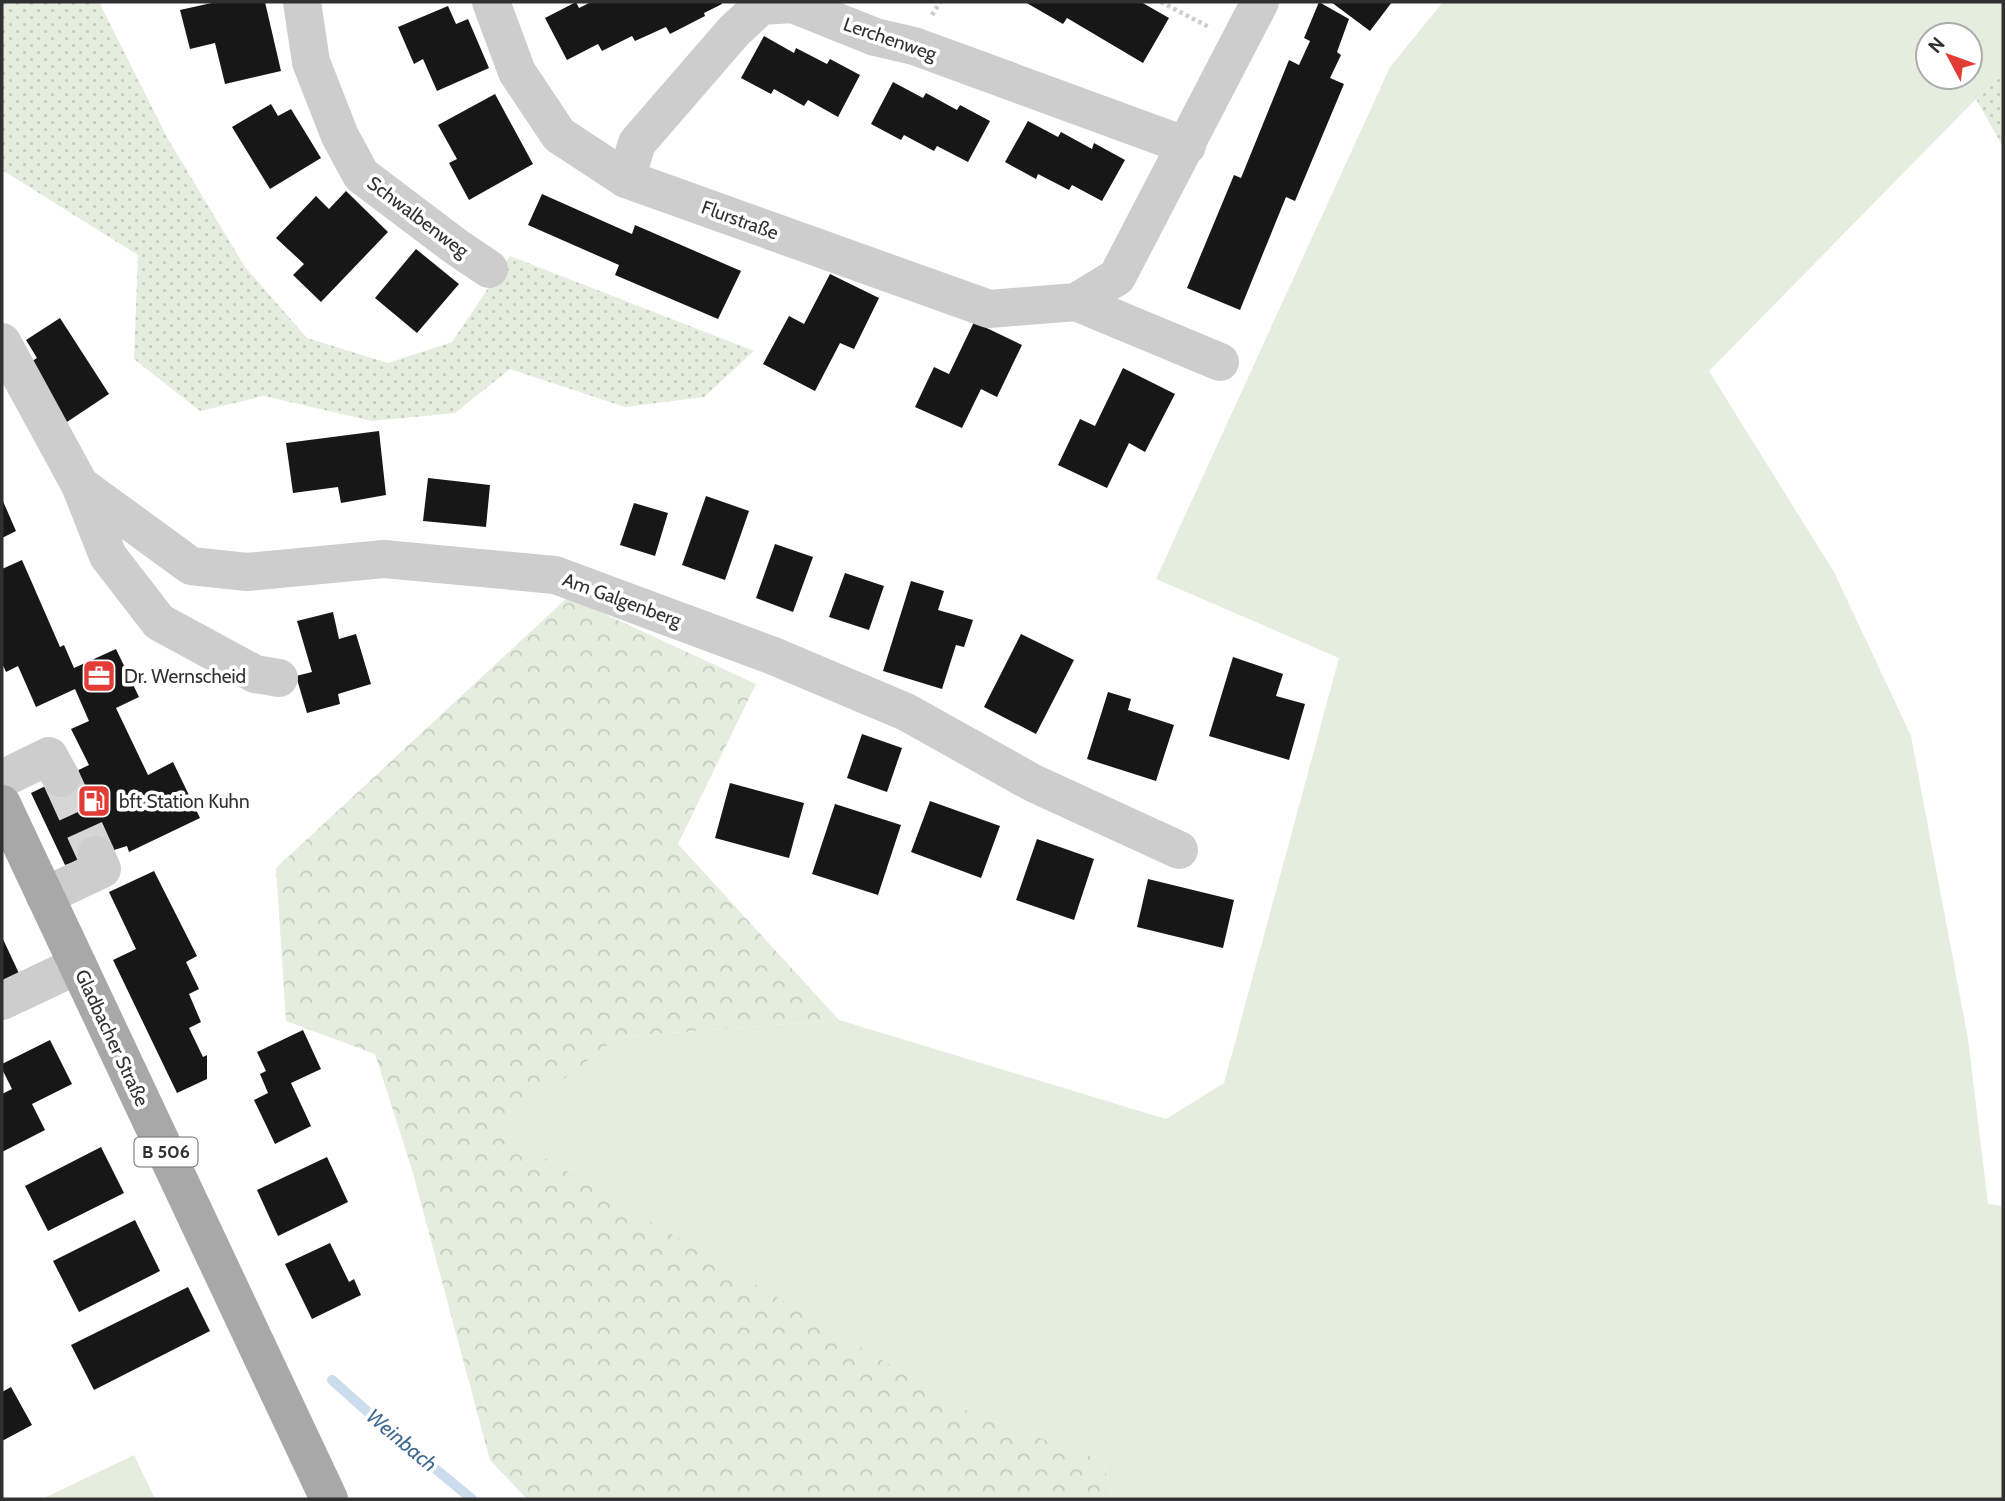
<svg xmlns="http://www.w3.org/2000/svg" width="2005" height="1501" font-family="Cabin,sans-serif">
  <defs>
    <pattern id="forest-crowns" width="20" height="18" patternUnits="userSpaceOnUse" patternTransform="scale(1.75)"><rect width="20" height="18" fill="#e4edde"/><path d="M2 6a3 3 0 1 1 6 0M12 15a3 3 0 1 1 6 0" fill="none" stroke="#c4ccbf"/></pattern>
    <pattern id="park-dots" width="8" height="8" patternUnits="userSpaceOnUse" patternTransform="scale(1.75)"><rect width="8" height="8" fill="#e4edde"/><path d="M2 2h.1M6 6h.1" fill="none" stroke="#c4ccbf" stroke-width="1.8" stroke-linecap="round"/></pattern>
  </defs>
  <rect width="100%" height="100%" fill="#fff"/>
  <g fill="#e4edde" fill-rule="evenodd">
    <path d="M1443,2H2003V75L1976,99L1709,371L1834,572L1911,736L1968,1039L1988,1204L2003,1206V1499H1113L1103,1461L969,1412L497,1130L618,1037L839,1020L1166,1119L1224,1083L1339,658L1156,579L1390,67ZM1928,35H1970V77H1928Z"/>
    <path d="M134,1455L155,1499H42Z"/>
  </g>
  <path fill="url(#forest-crowns)" d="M568,597L756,684L678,844L839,1020L618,1037L498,1130L969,1412L1103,1461L1113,1499H527L490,1460L412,1170L375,1054L286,1021L276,868Z"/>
  <g fill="url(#park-dots)">
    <path d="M2,2H99L168,139L245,267L307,338L388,363L452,342L510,256L754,351L704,397L625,407L510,369L455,413L372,421L264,396L200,411L134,359L138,255L2,170Z"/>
    <path d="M2003,75V147L1976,99Z"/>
  </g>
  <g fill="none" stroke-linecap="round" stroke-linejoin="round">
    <path stroke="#cbdcec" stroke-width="10" d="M332,1380L387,1429L472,1499"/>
  </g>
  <g fill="#171717">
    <path d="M216,2H265L281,71L225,84L215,43L190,49L180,10Z"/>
    <path d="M576,2L579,8L591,2H721L722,4L704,13L705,16L670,34L666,27L635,41L632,36L602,51L598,44L567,60L545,18Z"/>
    <path d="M1025,2H1141L1169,18L1143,63L1067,18L1063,24Z"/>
    <path d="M1319,2L1349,19L1337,52L1341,55L1330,78L1344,84L1295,201L1286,197L1240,310L1187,288L1234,175L1241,178L1289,60L1299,65L1310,41L1304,38Z"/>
    <path d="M1331,2H1392L1370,31Z"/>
    <path d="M448,6L456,24L468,19L489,68L437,91L423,59L414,64L398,27Z"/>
    <path d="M764,36L794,53L796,48L827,64L830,59L860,75L838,117L808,100L804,106L774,89L771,94L741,78Z"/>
    <path d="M893,82L923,98L926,93L957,110L960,105L990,121L968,162L937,146L934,151L904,135L901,140L871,124Z"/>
    <path d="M495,94L533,164L469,200L449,163L457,159L438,125Z"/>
    <path d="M271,104L278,116L291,109L321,158L270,189L232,127Z"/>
    <path d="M1028,121L1058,137L1061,132L1092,149L1094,143L1125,160L1102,201L1072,185L1069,190L1038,174L1036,179L1005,162Z"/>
    <path d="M346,191L388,232L321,302L293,275L304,264L276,238L316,196L329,209Z"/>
    <path d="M542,194L632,234L635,225L741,271L718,319L615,275L619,265L528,225Z"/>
    <path d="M416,249L459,284L417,333L375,298Z"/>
    <path d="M830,274L879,298L854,349L840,343L815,391L763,364L789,316L804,324Z"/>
    <path d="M60,318L109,394L64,424L26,365L37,358L26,340Z"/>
    <path d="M974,322L1022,345L997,397L981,389L962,428L915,407L934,367L949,374Z"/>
    <path d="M1123,368L1175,394L1145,452L1129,443L1107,488L1058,465L1080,419L1095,426Z"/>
    <path d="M379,431L386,495L341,503L338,487L293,493L286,443Z"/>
    <path d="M428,478L490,485L486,527L423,521Z"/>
    <path d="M706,496L749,511L725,580L682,565Z"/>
    <path d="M2,499L16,531L2,538Z"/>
    <path d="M634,503L668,513L655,556L620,545Z"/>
    <path d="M775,544L813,557L793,612L756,598Z"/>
    <path d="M22,560L60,647L64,645L74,668L116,649L139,697L116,708L148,775L173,762L200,818L129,852L127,846L65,865L31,793L89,765L71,729L89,721L75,689L36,707L18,666L6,672L2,663V569Z"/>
    <path d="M845,573L884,586L869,630L829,617Z"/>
    <path d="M911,581L944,591L938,610L973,620L964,647L956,645L942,689L883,671Z"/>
    <path d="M333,612L339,639L356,634L371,684L338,694L340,704L307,713L296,676L312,672L297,621Z"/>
    <path d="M1021,634L1074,660L1036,734L984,707Z"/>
    <path d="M1233,657L1283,674L1276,696L1305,704L1289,760L1209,736Z"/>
    <path d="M1108,692L1131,699L1128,710L1174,725L1156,781L1087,759Z"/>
    <path d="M862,734L902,748L887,792L847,778Z"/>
    <path d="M730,783L804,803L789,858L715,838Z"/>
    <path d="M930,801L1000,826L981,878L911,852Z"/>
    <path d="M835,804L901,825L878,895L812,874Z"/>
    <path d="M1037,839L1094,859L1074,920L1016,900Z"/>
    <path d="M154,871L197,956L186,962L199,989L189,994L201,1022L189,1028L203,1057L207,1055V1079L177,1093L113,960L136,949L109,892Z"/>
    <path d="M1148,879L1234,900L1223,948L1137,927Z"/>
    <path d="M2,937L23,982L2,992Z"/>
    <path d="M303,1030L321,1069L291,1083L311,1126L275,1144L254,1100L268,1093L260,1074L266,1071L257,1052Z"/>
    <path d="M50,1040L72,1084L32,1104L45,1130L2,1152V1094L12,1089L2,1069V1064Z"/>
    <path d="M101,1147L124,1193L48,1231L25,1186Z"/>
    <path d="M327,1157L348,1202L278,1236L257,1190Z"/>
    <path d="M135,1220L160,1271L79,1312L53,1261Z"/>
    <path d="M330,1243L349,1282L354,1279L361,1295L312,1319L285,1264Z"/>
    <path d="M188,1287L210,1331L94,1390L71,1345Z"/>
    <path d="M11,1387L32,1425L2,1441V1392Z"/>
  </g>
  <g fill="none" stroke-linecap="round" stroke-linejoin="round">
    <path stroke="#d6d6d6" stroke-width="38" stroke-dasharray="38 19" stroke-linecap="butt" d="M61,778L96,855"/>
    <g stroke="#cdcdcd" stroke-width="4.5" stroke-dasharray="3.5 3.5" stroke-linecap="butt">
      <path d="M1161,2L1209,27"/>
      <path d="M932,15L940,2"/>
    </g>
    <g stroke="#cdcdcd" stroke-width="38">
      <path d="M302,2L311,62L340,136L361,175L455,246L489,269"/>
      <path d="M491,2L517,72L559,135L626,179L989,309L1076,302L1117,277L1260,2"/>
      <path d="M626,179L637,143L734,31L761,6L793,4L875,37L914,46L1187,146"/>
      <path d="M1076,302L1220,362"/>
      <path d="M2,342L80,485L191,566L247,572L384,559L555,575L771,655L906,712L1033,783L1179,850"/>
      <path d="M80,485L108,556L159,622L255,674L279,678"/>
      <path d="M2,779L49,756L61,778"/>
      <path d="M45,896L102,869L96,855"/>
      <path d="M2,1001L78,965"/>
    </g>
    <path stroke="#a8a8a8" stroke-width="38" d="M2,804L329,1499"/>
  </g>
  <defs>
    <symbol id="office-square" viewBox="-11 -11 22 22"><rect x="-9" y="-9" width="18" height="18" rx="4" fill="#e33b36" stroke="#fff"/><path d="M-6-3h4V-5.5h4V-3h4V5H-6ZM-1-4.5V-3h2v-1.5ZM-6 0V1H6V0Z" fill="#fff"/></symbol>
    <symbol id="fuel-square" viewBox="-11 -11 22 22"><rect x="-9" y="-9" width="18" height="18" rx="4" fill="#e33b36" stroke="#fff"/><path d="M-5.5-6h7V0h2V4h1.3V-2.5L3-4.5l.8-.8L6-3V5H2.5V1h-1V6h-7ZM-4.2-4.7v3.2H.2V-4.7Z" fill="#fff"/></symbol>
  </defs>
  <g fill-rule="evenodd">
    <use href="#office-square" x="80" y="657" width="38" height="38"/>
    <use href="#fuel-square" x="75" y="782" width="38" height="38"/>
  </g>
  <g text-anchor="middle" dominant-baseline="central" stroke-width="7" stroke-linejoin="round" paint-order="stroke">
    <rect fill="#fff" stroke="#6e6e6e" stroke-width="2" x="134.5" y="1137.5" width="63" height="29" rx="5"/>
    <g font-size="18" font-weight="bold" fill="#303030">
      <text x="166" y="1152">B 506</text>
    </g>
    <g font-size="19" fill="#303030" stroke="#fff">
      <text transform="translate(890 39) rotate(19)">Lerchenweg</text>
      <text transform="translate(418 217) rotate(37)">Schwalbenweg</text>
      <text transform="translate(740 220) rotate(20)">Flurstraße</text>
      <text transform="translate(622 600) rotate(20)">Am Galgenberg</text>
      <text transform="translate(112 1038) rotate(65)">Gladbacher Straße</text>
    </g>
    <g font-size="19" fill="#303030" stroke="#fff" text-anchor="start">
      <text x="124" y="676">Dr. Wernscheid</text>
      <text x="119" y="801">bft Station Kuhn</text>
    </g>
    <g font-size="21" font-style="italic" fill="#3e6991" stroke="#fff">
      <text transform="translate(402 1440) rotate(40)">Weinbach</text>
    </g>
  </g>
  <rect width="2005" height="1501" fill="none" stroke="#303030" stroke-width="7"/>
  <g transform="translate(1949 56) rotate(311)"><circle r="33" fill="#ffffff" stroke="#acacac" stroke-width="2"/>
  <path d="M0-5L12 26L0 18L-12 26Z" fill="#e33b36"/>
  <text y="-10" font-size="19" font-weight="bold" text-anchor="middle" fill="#303030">N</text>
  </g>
</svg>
